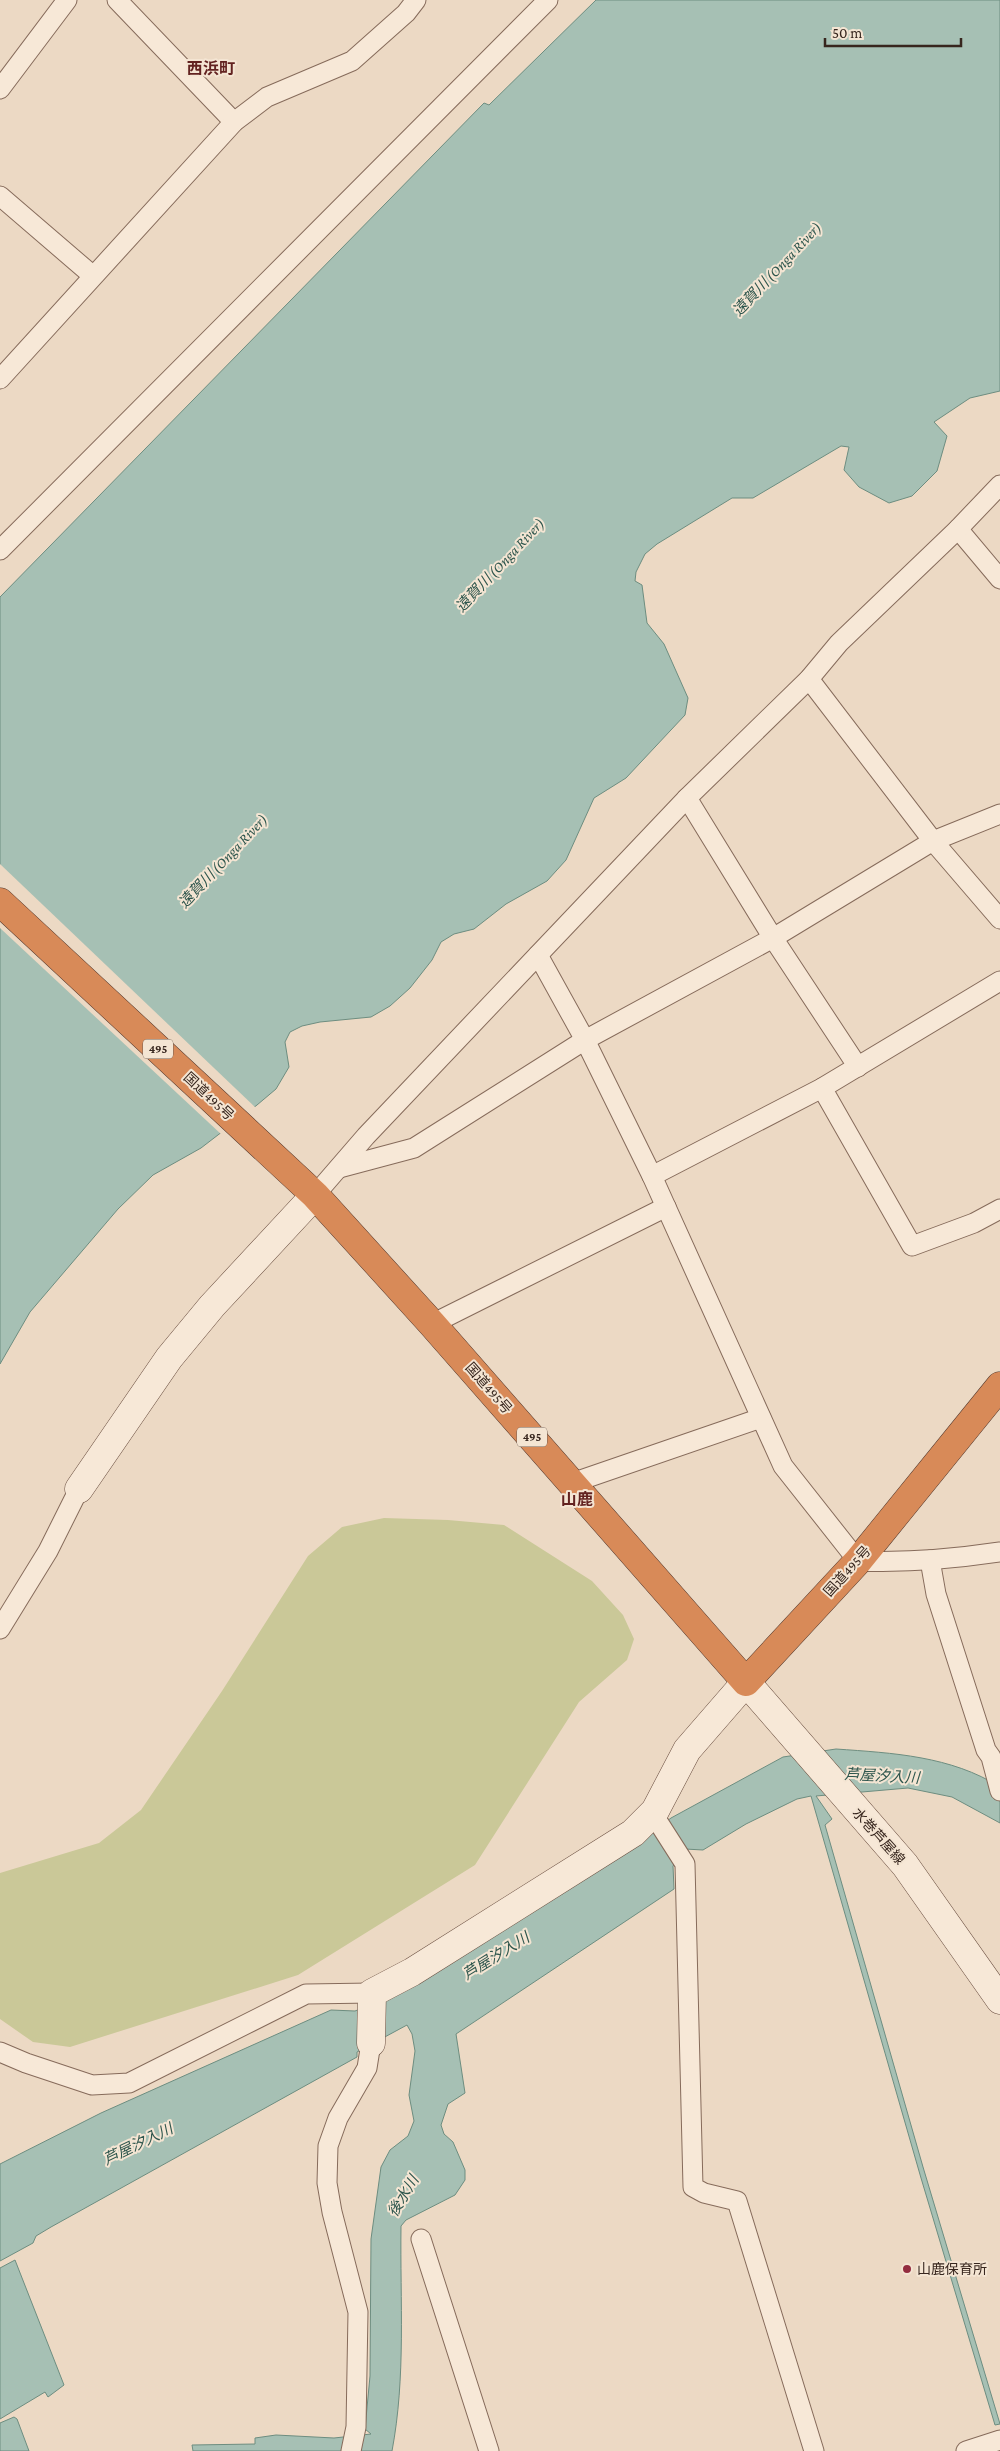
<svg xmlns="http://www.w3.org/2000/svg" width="1000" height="2451" font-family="'Crimson Pro','Noto Sans JP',serif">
  <rect width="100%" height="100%" fill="#ecd9c4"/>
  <path fill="#cac898" d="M384,1518L448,1520L504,1525L592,1581L623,1615L634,1639L627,1660L579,1702L475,1865L298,1975L70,2047L33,2042L0,2019V1873L99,1843L141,1810L222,1691L308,1556L342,1527Z"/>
  <g fill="#a6c0b4" stroke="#6d8d80">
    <path d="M596,0H1000V391L970,398L934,422L947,436L937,471L912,496L889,503L859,487L844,470L849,447L841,446L753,498H732L657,544L645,554L636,572L635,581L642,585L647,623L664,644L688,698L685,715L626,778L594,798L566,860L547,881L506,904L474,929L454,934L441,942L432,960L410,988L390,1006L371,1017L320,1022L302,1026L290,1032L285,1042L289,1067L276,1089L257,1105L201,1148L153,1175L118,1209L30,1312L0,1364V597L484,103L489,105Z"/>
    <path d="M836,1749C893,1753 951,1756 1000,1787V1823L952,1797L908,1788L816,1796L832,1819L825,1825L923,2167L1000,2424L995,2425L921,2178L811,1796L797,1799L746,1824L703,1850L685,1849L673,1866L674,1889L456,2034L465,2093L448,2104L441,2125L444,2134L453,2142L465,2170V2180L455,2195L406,2220L401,2226C400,2301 406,2377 392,2451H193L192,2445L255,2444V2438L276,2435L334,2438L371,2434L365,2429L370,2376L371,2239L381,2167L390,2150L408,2136L414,2121L409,2095L415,2051L412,2034L407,2025L357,2052V2057L51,2227L36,2236L33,2243L0,2261V2164L101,2113L331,2010L355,2011L391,1997L654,1831L671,1818L783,1757Z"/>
    <path d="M15,2260L64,2385L48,2397L45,2392L0,2419V2268Z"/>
    <path d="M14,2417L17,2419L29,2451H0V2423Z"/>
  </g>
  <path fill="#ecd9c4" d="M0,864L257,1109L222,1135L0,928Z"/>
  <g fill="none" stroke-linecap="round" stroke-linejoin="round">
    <defs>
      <g id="street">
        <path d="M117,0L234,122"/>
        <path d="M0,89L67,0"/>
        <path d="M0,196L92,275"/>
        <path d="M0,379L234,122L267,97L352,61L406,13L416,0"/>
        <path d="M958,529L1000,579"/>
        <path d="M0,550L548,0"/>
        <path d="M809,679L933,841L1000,919"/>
        <path d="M687,798L773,938L858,1067"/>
        <path d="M538,955L585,1040L652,1176L783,1466L858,1561C905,1563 953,1559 1000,1552"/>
        <path d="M822,1088L912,1246L974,1223L1000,1209"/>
        <path d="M339,1168L414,1148L585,1040L773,938L933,841L1000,814"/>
        <path d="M652,1176L822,1088L1000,981"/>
        <path d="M315,1195L366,1136L687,798L809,679L839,643L958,529L1000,485"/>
        <path d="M432,1324L666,1207"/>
        <path d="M572,1483L761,1418"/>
        <path d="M930,1560L936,1594L986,1750L991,1757L1000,1791"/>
        <path d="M0,1629L48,1551L79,1489"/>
        <path d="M655,1811V1817L685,1864L693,2187L704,2193L737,2201L814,2451"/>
        <path d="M0,2052L26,2063L92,2085L129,2083L306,1994L372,1993"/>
        <path d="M421,2239L489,2451"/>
        <path d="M351,2451L356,2427L358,2312L332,2212L327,2183L328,2146L338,2118L367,2068L371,2043"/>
        <path d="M966,2451L1000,2440"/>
      </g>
      <g id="secondary">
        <path d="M79,1489L169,1358L212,1306L315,1195"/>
        <path d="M371,2043L372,1993L412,1972L633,1833L655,1811L687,1750L746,1682L905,1865L1000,2000"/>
      </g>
      <path id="highway" d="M0,902L315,1195L432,1324L746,1682L858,1561L1000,1386"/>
    </defs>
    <use href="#street" stroke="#866b5b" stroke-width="21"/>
    <use href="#secondary" stroke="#684c3e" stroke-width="29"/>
    <use href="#highway" stroke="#543a2f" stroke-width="29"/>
    <use href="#street" stroke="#f7e8d7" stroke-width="19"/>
    <use href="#secondary" stroke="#f7e8d7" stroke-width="28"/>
    <use href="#highway" stroke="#d88a58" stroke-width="28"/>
  </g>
  <circle fill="#932d3f" stroke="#f4e5d3" stroke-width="2" cx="907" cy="2269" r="5"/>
  <g text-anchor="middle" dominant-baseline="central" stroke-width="4" stroke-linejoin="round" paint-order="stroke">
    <g fill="#f4e5d3" stroke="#705f54" stroke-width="1">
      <rect x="143" y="1039.5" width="30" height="19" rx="4"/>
      <rect x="517" y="1427.5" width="30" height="19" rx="4"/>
    </g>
    <g font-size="12" font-weight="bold" fill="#37261e">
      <text x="158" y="1049">495</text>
      <text x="532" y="1437">495</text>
    </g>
    <g font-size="14" fill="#37261e" stroke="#f4e5d3">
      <text transform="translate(209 1096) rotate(43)">国道495号</text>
      <text transform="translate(489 1388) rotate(49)">国道495号</text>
      <text transform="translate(847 1571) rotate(-48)">国道495号</text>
      <text transform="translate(879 1836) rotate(48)">水巻芦屋線</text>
    </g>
    <g font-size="14" fill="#37261e" stroke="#f4e5d3" text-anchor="start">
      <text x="917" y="2269">山鹿保育所</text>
    </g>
    <g font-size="15" font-style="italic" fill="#2e564d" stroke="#f4e5d3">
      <text transform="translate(777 269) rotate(-47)">遠賀川 (Onga River)</text>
      <text transform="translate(500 565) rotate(-47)">遠賀川 (Onga River)</text>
      <text transform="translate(223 861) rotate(-47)">遠賀川 (Onga River)</text>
      <text transform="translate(882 1776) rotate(3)">芦屋汐入川</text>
      <text transform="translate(496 1956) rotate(-32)">芦屋汐入川</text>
      <text transform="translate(138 2144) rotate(-26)">芦屋汐入川</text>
      <text transform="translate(403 2196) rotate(-59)">後水川</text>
    </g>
    <g font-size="16" font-weight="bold" fill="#622220" stroke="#f4e5d3">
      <text x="211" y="68">西浜町</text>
      <text x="577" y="1499">山鹿</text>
    </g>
  </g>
  <path d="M825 38v8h136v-8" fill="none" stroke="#37261e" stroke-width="2.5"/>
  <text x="832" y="38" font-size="15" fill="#37261e" stroke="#f4e5d3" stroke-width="4" paint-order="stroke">50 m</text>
</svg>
